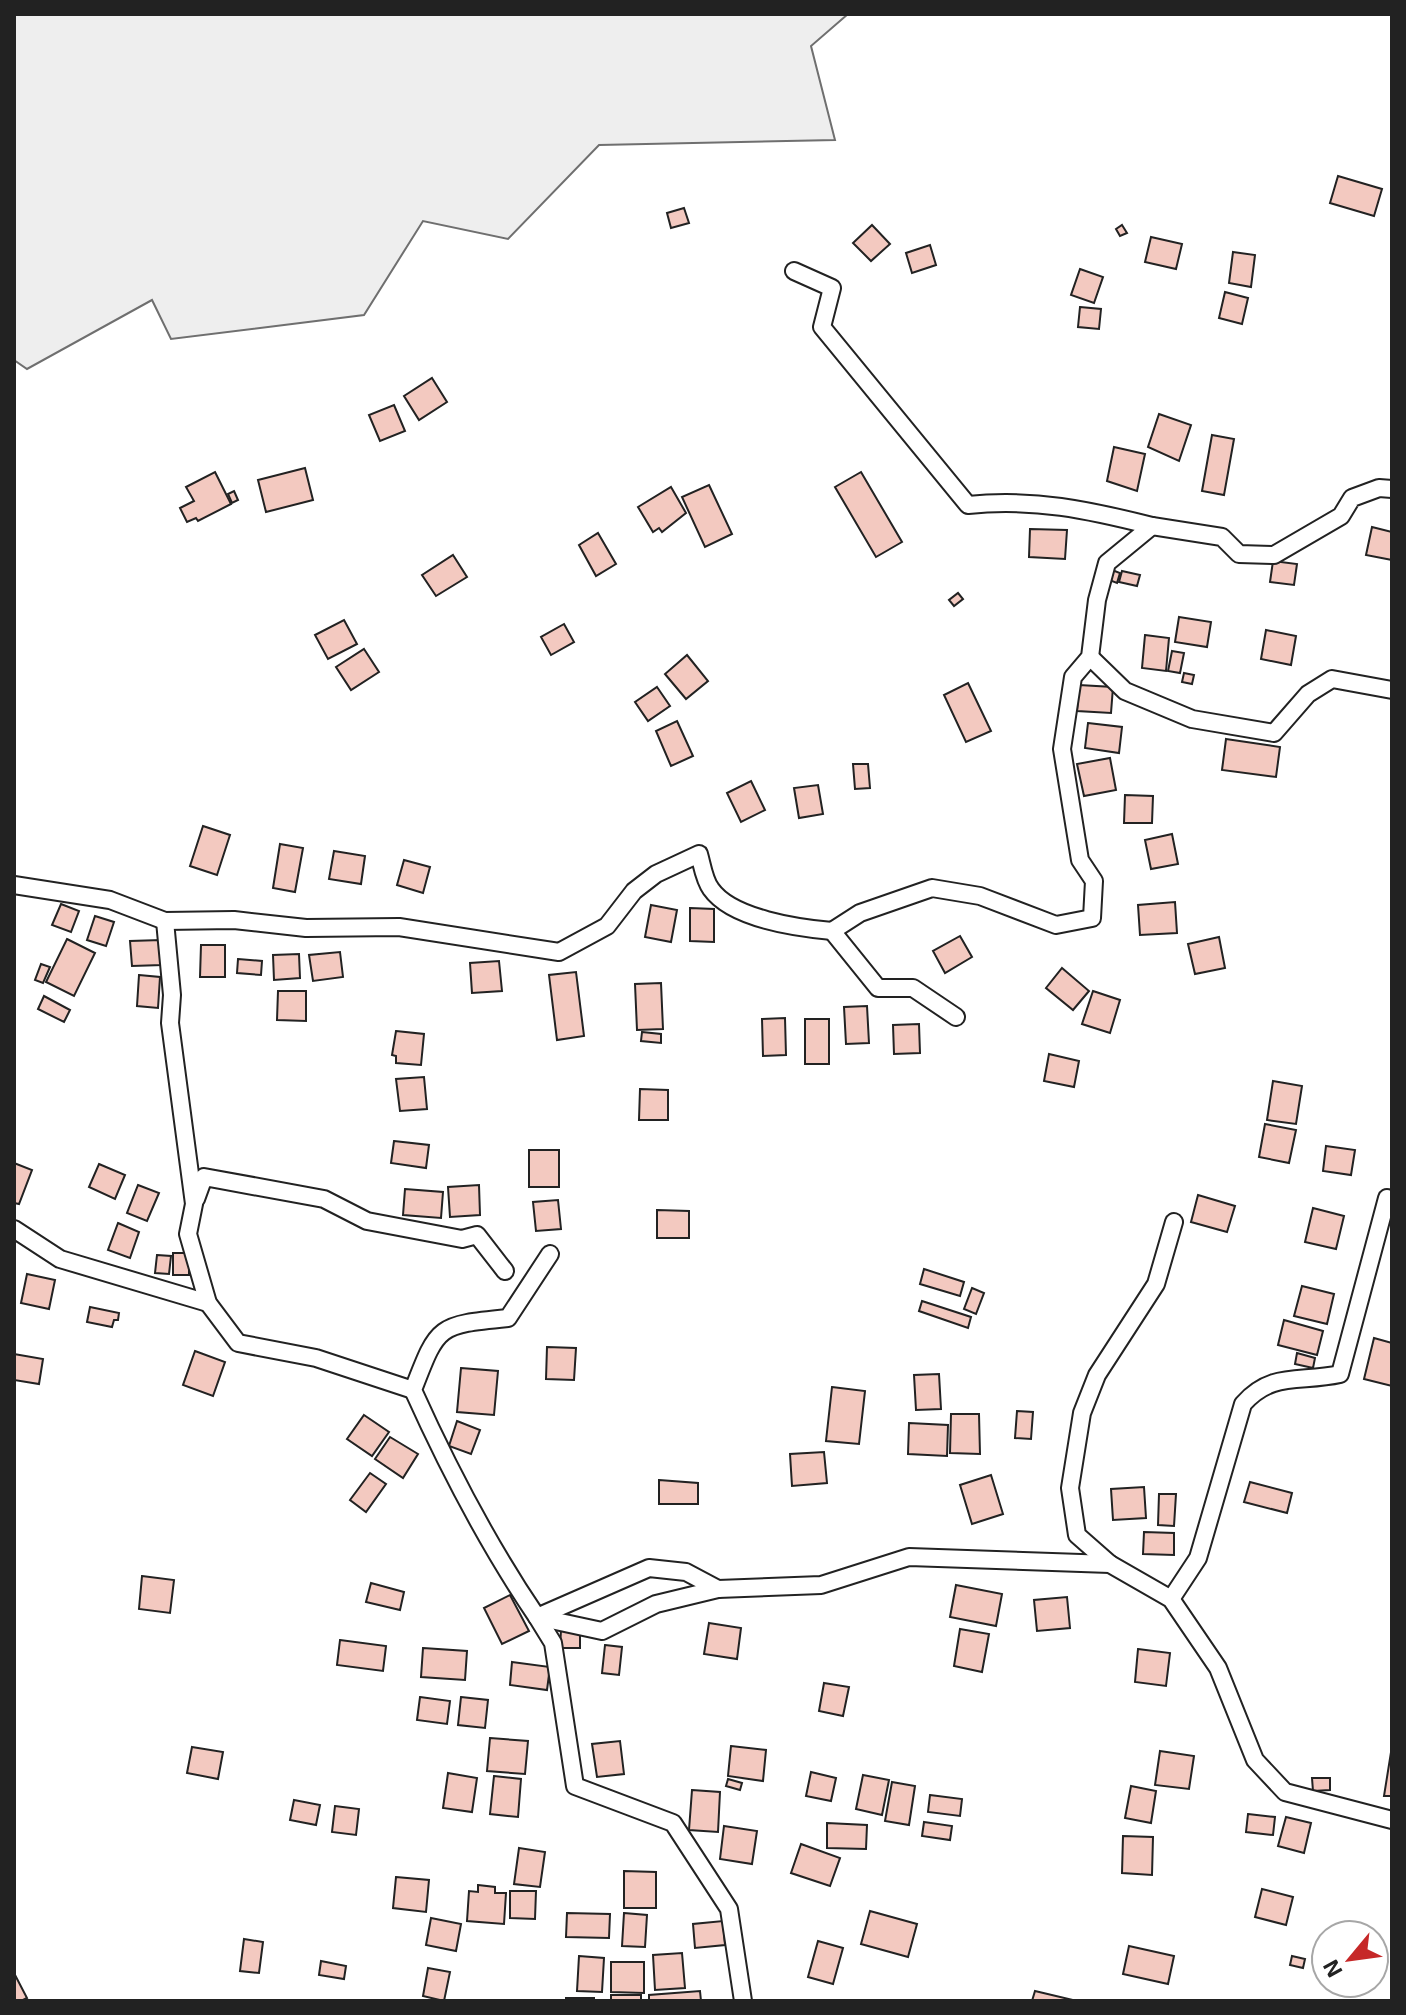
<svg xmlns="http://www.w3.org/2000/svg" width="1406" height="2015" font-family="'Exo 2',sans-serif">
  <rect width="100%" height="100%" fill="#fff"/>
  <path fill="#eee" stroke="#6f6f6f" stroke-width="2" d="M14,14H848L811,46L835,140L599,145L508,239L423,221L364,315L171,339L152,300L27,369L14,360Z"/>
  <g fill="#f3c9c0" stroke="#222" stroke-width="2">
    <path d="M1338,176L1382,189L1374,216L1330,203Z"/>
    <path d="M684,208L689,223L671,228L667,213Z"/>
    <path d="M872,225L890,244L871,261L853,243Z"/>
    <path d="M1122,225L1127,233L1120,236L1116,229Z"/>
    <path d="M1151,237L1182,244L1176,269L1145,262Z"/>
    <path d="M930,245L936,265L912,273L906,253Z"/>
    <path d="M1233,252L1255,255L1251,287L1229,283Z"/>
    <path d="M1080,269L1103,277L1094,303L1071,295Z"/>
    <path d="M1225,292L1248,298L1242,324L1219,318Z"/>
    <path d="M1080,307L1101,309L1099,329L1078,327Z"/>
    <path d="M432,378L447,402L419,420L404,396Z"/>
    <path d="M394,405L405,431L380,441L369,415Z"/>
    <path d="M1159,414L1191,425L1179,461L1148,447Z"/>
    <path d="M1212,435L1234,439L1224,495L1202,491Z"/>
    <path d="M1114,447L1145,454L1137,491L1107,481Z"/>
    <path d="M305,468L313,500L266,512L258,480Z"/>
    <path d="M215,472L231,504L198,521L196,518L187,522L180,508L194,501L186,487Z"/>
    <path d="M861,472L902,542L876,557L835,487Z"/>
    <path d="M709,485L732,534L705,547L682,497Z"/>
    <path d="M671,487L686,513L662,532L659,528L653,532L638,507Z"/>
    <path d="M234,491L238,500L232,503L228,494Z"/>
    <path d="M1372,527L1392,532V560L1366,555Z"/>
    <path d="M1030,529L1067,530L1065,559L1029,557Z"/>
    <path d="M598,533L616,564L596,576L579,545Z"/>
    <path d="M453,555L467,577L436,596L422,575Z"/>
    <path d="M1273,561L1297,564L1294,585L1270,582Z"/>
    <path d="M1112,570L1120,573L1117,583L1109,580Z"/>
    <path d="M1122,571L1140,575L1137,586L1119,582Z"/>
    <path d="M958,593L963,599L954,606L949,600Z"/>
    <path d="M1179,617L1211,622L1207,647L1175,642Z"/>
    <path d="M344,620L357,644L328,659L315,635Z"/>
    <path d="M564,624L574,642L551,655L541,637Z"/>
    <path d="M1266,630L1296,636L1291,665L1261,659Z"/>
    <path d="M1145,635L1169,638L1166,671L1142,668Z"/>
    <path d="M364,649L379,672L351,690L336,667Z"/>
    <path d="M1172,651L1184,653L1180,673L1168,671Z"/>
    <path d="M687,655L708,681L686,699L665,674Z"/>
    <path d="M1184,673L1194,675L1192,684L1182,682Z"/>
    <path d="M968,683L991,731L966,742L944,695Z"/>
    <path d="M1079,685L1113,687L1111,713L1077,711Z"/>
    <path d="M657,687L670,706L648,721L635,702Z"/>
    <path d="M677,721L693,756L671,766L656,731Z"/>
    <path d="M1088,723L1122,727L1119,753L1085,748Z"/>
    <path d="M1226,739L1280,747L1276,777L1222,770Z"/>
    <path d="M1110,758L1116,790L1084,796L1077,764Z"/>
    <path d="M853,764H868L870,788L855,789Z"/>
    <path d="M751,781L765,810L741,822L727,793Z"/>
    <path d="M818,785L823,814L799,818L794,788Z"/>
    <path d="M1125,795L1153,796L1152,823H1124Z"/>
    <path d="M203,826L230,835L217,875L190,866Z"/>
    <path d="M1172,834L1178,864L1151,869L1145,840Z"/>
    <path d="M280,844L303,848L295,892L273,888Z"/>
    <path d="M334,851L365,856L361,884L329,879Z"/>
    <path d="M404,860L430,867L423,893L397,885Z"/>
    <path d="M1175,902L1177,933L1140,935L1138,905Z"/>
    <path d="M61,904L79,911L71,932L52,925Z"/>
    <path d="M651,905L677,910L671,942L645,937Z"/>
    <path d="M690,908L714,909V942L690,941Z"/>
    <path d="M95,916L114,922L106,946L87,940Z"/>
    <path d="M960,936L972,957L945,973L933,951Z"/>
    <path d="M1219,937L1225,968L1195,974L1188,944Z"/>
    <path d="M67,939L95,953L74,996L46,982Z"/>
    <path d="M161,940L162,965L132,966L130,941Z"/>
    <path d="M201,945H225V977H200Z"/>
    <path d="M340,952L343,977L313,981L309,955Z"/>
    <path d="M299,954L300,978L274,980L273,955Z"/>
    <path d="M238,959L262,961L261,975L237,973Z"/>
    <path d="M499,961L502,991L472,993L470,963Z"/>
    <path d="M41,964L50,967L43,983L35,980Z"/>
    <path d="M1062,968L1089,991L1073,1010L1046,988Z"/>
    <path d="M576,972L584,1036L557,1040L549,975Z"/>
    <path d="M139,975L160,977L158,1008L137,1006Z"/>
    <path d="M661,983L663,1029L637,1030L635,984Z"/>
    <path d="M278,991H306V1021L277,1020Z"/>
    <path d="M1093,991L1120,1000L1110,1033L1082,1024Z"/>
    <path d="M44,996L70,1010L64,1022L38,1009Z"/>
    <path d="M867,1006L869,1043L846,1044L844,1007Z"/>
    <path d="M785,1018L786,1055L763,1056L762,1019Z"/>
    <rect x="805" y="1019" width="24" height="45"/>
    <path d="M919,1024L920,1053L894,1054L893,1025Z"/>
    <path d="M396,1031L424,1034L421,1065L396,1063V1056L392,1055Z"/>
    <path d="M642,1032L661,1034V1043L641,1041Z"/>
    <path d="M1049,1054L1079,1061L1074,1087L1044,1081Z"/>
    <path d="M424,1077L427,1109L400,1111L396,1079Z"/>
    <path d="M1273,1081L1302,1086L1296,1124L1267,1120Z"/>
    <path d="M640,1089L668,1090V1120H639Z"/>
    <path d="M1265,1124L1296,1130L1289,1163L1259,1157Z"/>
    <path d="M394,1141L429,1145L426,1168L391,1163Z"/>
    <path d="M1326,1146L1355,1150L1351,1175L1323,1171Z"/>
    <rect x="529" y="1150" width="30" height="37"/>
    <path d="M14,1163L32,1170L19,1204L14,1203Z"/>
    <path d="M99,1164L125,1175L115,1199L89,1187Z"/>
    <path d="M138,1185L159,1193L147,1221L127,1213Z"/>
    <path d="M479,1185L480,1215L450,1217L448,1187Z"/>
    <path d="M405,1189L443,1192L441,1218L403,1215Z"/>
    <path d="M1198,1195L1235,1206L1227,1232L1191,1222Z"/>
    <path d="M558,1200L561,1229L536,1231L533,1202Z"/>
    <path d="M1313,1208L1344,1216L1336,1249L1305,1242Z"/>
    <path d="M657,1210L689,1211V1238H657Z"/>
    <path d="M118,1223L139,1232L130,1258L108,1250Z"/>
    <rect x="173" y="1253" width="16" height="22"/>
    <path d="M157,1255L171,1256L169,1274L155,1273Z"/>
    <path d="M924,1269L964,1282L960,1296L920,1284Z"/>
    <path d="M27,1274L55,1280L49,1309L21,1303Z"/>
    <path d="M1302,1286L1334,1294L1327,1324L1294,1316Z"/>
    <path d="M972,1288L984,1293L976,1314L964,1309Z"/>
    <path d="M922,1301L971,1317L968,1328L919,1311Z"/>
    <path d="M90,1307L119,1313L118,1320H114L112,1327L87,1322Z"/>
    <path d="M1284,1320L1323,1331L1317,1355L1278,1345Z"/>
    <path d="M1374,1338L1392,1343V1386L1364,1379Z"/>
    <path d="M547,1347L576,1348L574,1380L546,1379Z"/>
    <path d="M195,1351L225,1362L213,1396L183,1385Z"/>
    <path d="M1297,1353L1315,1358L1313,1368L1295,1364Z"/>
    <path d="M14,1354L43,1359L39,1384L14,1380Z"/>
    <path d="M461,1368L498,1371L494,1415L457,1412Z"/>
    <path d="M939,1374L941,1409L916,1410L914,1375Z"/>
    <path d="M832,1387L865,1391L859,1444L826,1441Z"/>
    <path d="M1017,1411L1033,1412L1031,1439L1015,1438Z"/>
    <path d="M951,1414H979L980,1454L950,1453Z"/>
    <path d="M364,1415L389,1432L372,1456L347,1439Z"/>
    <path d="M457,1421L480,1430L471,1454L449,1446Z"/>
    <path d="M909,1423L948,1425L947,1456L908,1454Z"/>
    <path d="M390,1437L418,1454L403,1478L375,1459Z"/>
    <path d="M824,1452L827,1483L792,1486L790,1454Z"/>
    <path d="M370,1473L386,1484L366,1512L350,1500Z"/>
    <path d="M991,1475L1003,1514L972,1524L960,1485Z"/>
    <path d="M659,1480L698,1483V1504H659Z"/>
    <path d="M1250,1482L1292,1493L1287,1513L1244,1502Z"/>
    <path d="M1144,1487L1146,1518L1113,1520L1111,1489Z"/>
    <path d="M1159,1494H1176L1174,1526L1158,1525Z"/>
    <path d="M1144,1532L1174,1533V1555L1143,1554Z"/>
    <path d="M142,1576L174,1580L170,1613L139,1609Z"/>
    <path d="M371,1583L404,1592L400,1610L366,1602Z"/>
    <path d="M956,1585L1002,1594L996,1626L950,1617Z"/>
    <path d="M510,1595L529,1631L502,1644L484,1608Z"/>
    <path d="M1067,1597L1070,1628L1037,1631L1034,1600Z"/>
    <path d="M709,1623L741,1628L737,1659L704,1654Z"/>
    <path d="M960,1629L989,1634L982,1672L954,1666Z"/>
    <path d="M561,1630L580,1631V1648H560Z"/>
    <path d="M340,1640L386,1646L383,1671L337,1665Z"/>
    <path d="M605,1645L622,1647L619,1675L602,1673Z"/>
    <path d="M423,1648L467,1651L465,1680L421,1677Z"/>
    <path d="M1138,1649L1170,1653L1166,1686L1135,1682Z"/>
    <path d="M512,1662L550,1667L547,1690L510,1685Z"/>
    <path d="M824,1683L849,1687L843,1716L819,1711Z"/>
    <path d="M420,1697L450,1701L447,1724L417,1720Z"/>
    <path d="M461,1697L488,1700L485,1728L458,1725Z"/>
    <path d="M490,1738L528,1741L525,1774L487,1771Z"/>
    <path d="M620,1741L624,1774L597,1777L592,1744Z"/>
    <path d="M731,1746L766,1750L763,1781L728,1776Z"/>
    <path d="M1392,1746V1796H1384Z"/>
    <path d="M192,1747L223,1752L218,1779L187,1773Z"/>
    <path d="M1160,1751L1194,1756L1189,1789L1155,1785Z"/>
    <path d="M811,1772L836,1778L831,1801L806,1796Z"/>
    <path d="M448,1773L477,1778L472,1812L443,1808Z"/>
    <path d="M863,1775L889,1780L882,1815L856,1809Z"/>
    <path d="M494,1776L521,1779L518,1817L490,1814Z"/>
    <path d="M1312,1778H1330V1790L1313,1791Z"/>
    <path d="M728,1779L742,1783L740,1790L726,1786Z"/>
    <path d="M892,1782L915,1786L909,1825L885,1821Z"/>
    <path d="M1131,1786L1156,1791L1151,1823L1125,1818Z"/>
    <path d="M692,1790L720,1792L718,1832L689,1830Z"/>
    <path d="M930,1795L962,1799L960,1816L928,1812Z"/>
    <path d="M294,1800L320,1805L316,1825L290,1820Z"/>
    <path d="M335,1806L359,1809L356,1835L332,1832Z"/>
    <path d="M1248,1814L1275,1817L1273,1835L1246,1832Z"/>
    <path d="M1286,1817L1311,1823L1304,1853L1278,1846Z"/>
    <path d="M924,1822L952,1826L950,1840L922,1836Z"/>
    <path d="M827,1823L867,1825L866,1849L827,1848Z"/>
    <path d="M724,1826L757,1831L752,1864L720,1859Z"/>
    <path d="M1123,1836L1153,1837L1152,1875L1122,1873Z"/>
    <path d="M801,1844L840,1858L830,1886L791,1873Z"/>
    <path d="M519,1848L545,1852L540,1887L514,1884Z"/>
    <path d="M624,1871L656,1872V1908H624Z"/>
    <path d="M396,1877L429,1880L426,1912L393,1908Z"/>
    <path d="M478,1885L495,1887V1893H506L504,1924L467,1921L469,1891L478,1892Z"/>
    <path d="M1262,1889L1293,1897L1286,1925L1255,1917Z"/>
    <path d="M510,1891H536L535,1919L510,1918Z"/>
    <path d="M870,1911L917,1924L908,1957L861,1944Z"/>
    <path d="M567,1913L610,1914L609,1938L566,1937Z"/>
    <path d="M624,1913L647,1915L645,1947L622,1946Z"/>
    <path d="M431,1918L461,1924L456,1951L426,1945Z"/>
    <path d="M723,1921L725,1945L695,1948L693,1924Z"/>
    <path d="M244,1939L263,1942L259,1973L240,1971Z"/>
    <path d="M818,1941L843,1948L833,1984L808,1977Z"/>
    <path d="M1129,1946L1174,1956L1168,1984L1123,1974Z"/>
    <path d="M682,1953L685,1988L655,1990L653,1955Z"/>
    <path d="M579,1956L604,1958L602,1992L577,1991Z"/>
    <path d="M1292,1956L1305,1959L1303,1968L1290,1965Z"/>
    <path d="M321,1961L346,1966L344,1979L319,1975Z"/>
    <path d="M611,1962H644V1993L611,1992Z"/>
    <path d="M428,1968L450,1972L444,2001L423,1996Z"/>
    <path d="M14,1973L27,1998L21,2001H14Z"/>
    <path d="M700,1991L701,2001H649V1995Z"/>
    <path d="M1035,1991L1073,2000V2001H1032Z"/>
    <rect x="611" y="1995" width="30" height="6"/>
    <rect x="566" y="1998" width="28" height="3"/>
  </g>
  <g fill="none" stroke-linecap="round" stroke-linejoin="round">
    <defs>
      <g id="minor">
        <path d="M794,271L832,288L822,327L968,505C1033,498 1089,510 1152,526"/>
        <path d="M1090,657L1125,691L1192,719L1274,733L1308,694L1332,679L1392,690"/>
        <path d="M14,885L110,900L165,921L234,920L306,928L399,927L559,952L607,926L634,891L656,874L699,854C702,864 704,880 711,889C732,919 799,928 832,931"/>
        <path d="M165,921L172,995L170,1023L194,1204L188,1234L208,1303L238,1343L316,1358L413,1390"/>
        <path d="M956,1017L913,988H878L832,931L860,913L932,888L980,896L1056,925L1092,918L1094,881L1080,860L1062,749L1073,677L1090,657L1097,600L1107,563L1152,526L1222,537L1239,554L1274,555L1341,516L1352,498L1379,488L1392,489"/>
        <path d="M196,1199L204,1177L324,1199L367,1221L462,1239L477,1235L505,1271"/>
        <path d="M14,1229L60,1259L208,1303"/>
        <path d="M550,1254L508,1318C437,1325 438,1325 413,1390C449,1470 488,1545 537,1617L602,1631L656,1604L718,1589L821,1585L909,1557L1110,1564L1171,1599L1218,1668L1255,1760L1285,1792L1392,1820"/>
        <path d="M1110,1564L1077,1535L1070,1488L1082,1413L1097,1375L1156,1284L1174,1222"/>
        <path d="M718,1589L686,1572L649,1568L537,1617L553,1643L575,1786L673,1823L729,1909L743,2001"/>
        <path d="M1171,1599L1198,1558L1243,1404C1272,1371 1300,1383 1340,1374L1387,1198"/>
      </g>
    </defs>
    <use href="#minor" stroke="#222" stroke-width="20"/>
    <use href="#minor" stroke="#fff" stroke-width="16"/>
  </g>
  <rect width="1406" height="2015" fill="none" stroke="#222222" stroke-width="32"/>
  <g transform="translate(1350 1959) rotate(241)"><circle r="38" fill="#ffffff" stroke="#a7a7a7" stroke-width="2"/>
  <path d="M0-6L14 30L0 20L-14 30Z" fill="#c62828"/>
  <text y="-12" font-size="22" font-weight="bold" text-anchor="middle" fill="#222222">N</text>
  </g>
</svg>
